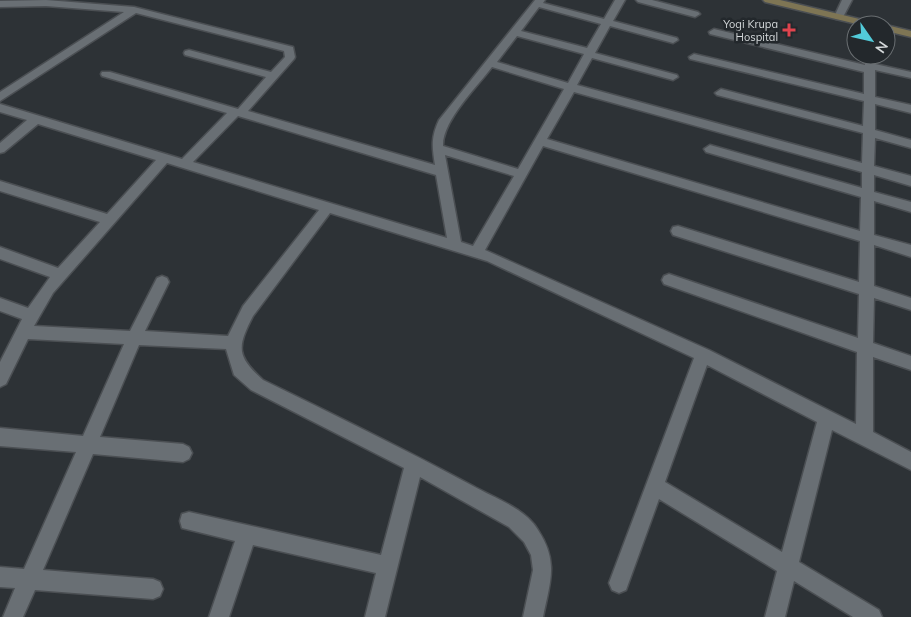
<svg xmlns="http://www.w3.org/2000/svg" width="911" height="617" font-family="Mulish,sans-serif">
  <rect width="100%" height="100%" fill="#2d3236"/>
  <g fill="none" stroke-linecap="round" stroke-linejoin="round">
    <defs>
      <g id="street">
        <path d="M46,0L134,7L293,47L295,57L294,59L248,111L435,165C432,147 431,137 439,120L535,0H545L543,3L604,19L615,0H625L613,21L677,38L678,40L673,43L610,26L595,53L677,75L678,77L673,80L592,58L577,85L862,163L863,133L717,95L715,93L721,89L863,126L864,101L690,59L689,57L694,54L864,94V72L710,34L709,32L714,29L865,65V55H875V64L911,72V78L875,70V97L911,105V113L875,104V130L911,140V148L875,138L874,166L911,176V186L874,175V192L911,202V212L874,201V235L911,245V257L874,245V286L911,298V310L874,298L873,343L911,356V370L873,357V432L911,452V470L832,430L799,562L879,610L882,617H853L794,581L785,617H765L777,571L659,499L626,590L619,593L612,590L609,583L694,358L487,261L330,213L253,316C237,347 236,356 263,380C333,414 404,449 473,486C494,498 525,508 538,530C559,562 550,582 543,617H523L533,570L531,555L524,542L509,527L420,477L385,617H365L376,573L253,545L229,617H209L235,541L182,528L180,521L182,514L189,512L381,555L404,468L251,390L234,375L226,349L139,345L100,437L183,444L189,447L192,453L189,459L183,462L93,454L43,570L153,579L160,582L163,589L160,596L153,599L35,590L23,617H3L15,588L0,587V567L24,569L76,452L0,446V428L83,436L124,344L28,339L6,384L0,387V362L22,319L0,311V298L28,308L50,277L0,259V247L58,268L100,222L0,191V181L107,214L156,160L38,124L4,152L0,153V143L27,120L0,112V104L182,159L227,113L102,76L101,74L102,72H110L238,109L266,77L185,55L184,53L185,51L189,50L271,72L285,57L284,51L136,13L0,101V92L124,12L46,6L0,7V1ZM539,7L601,24L587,48L521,31ZM517,36L584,54L568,83L497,62ZM492,67L564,89L518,169L443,146C442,121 477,87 492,67ZM574,92L862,172V188L710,145L704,149L706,152L861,197L860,231L547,139ZM238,116L436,175L447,238L193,162ZM543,146L860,241L859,282L678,226L673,227L671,231L673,235L859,294L858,338L669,274L664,276L662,280L664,284L857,352L856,424L709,350L485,250ZM445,155L514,176L473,246L461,242ZM167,163L319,210L243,306L228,336L145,331L169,282L167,278L162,276L157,278L130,331L34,326L53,293ZM707,365L817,422L782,552L665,482Z"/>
        <path d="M636,0H652L698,12L700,14L695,17L638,2Z"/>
        <path d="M842,0H852L842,19H836L834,17Z"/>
      </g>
      <g id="secondary">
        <path d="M763,0H780L876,23L878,25H861L765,2Z"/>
        <path d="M886,25L911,31V37L886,31Z"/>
      </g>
    </defs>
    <use href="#street" stroke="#4b4f53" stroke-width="3"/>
    <use href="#secondary" stroke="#4b4f53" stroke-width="3"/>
    <use href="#street" fill="#696f74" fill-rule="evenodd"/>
    <use href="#secondary" fill="#7e7554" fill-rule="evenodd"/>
  </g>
  <path fill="#e0444e" stroke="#23282c" stroke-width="2" d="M786.5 22.5h5v5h5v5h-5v5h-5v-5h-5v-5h5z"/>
  <g text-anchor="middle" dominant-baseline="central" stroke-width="5" stroke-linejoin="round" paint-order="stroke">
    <g font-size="11" fill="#d5d9db" stroke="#23282c" text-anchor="end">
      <text x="778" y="24">Yogi Krupa<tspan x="778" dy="13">Hospital</tspan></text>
    </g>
  </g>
  <g transform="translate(871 40) rotate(124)"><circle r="24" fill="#23282c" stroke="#6a6f72"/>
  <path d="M0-4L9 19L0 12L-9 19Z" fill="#52cbd9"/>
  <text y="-8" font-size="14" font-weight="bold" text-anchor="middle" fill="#d5d9db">N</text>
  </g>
</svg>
